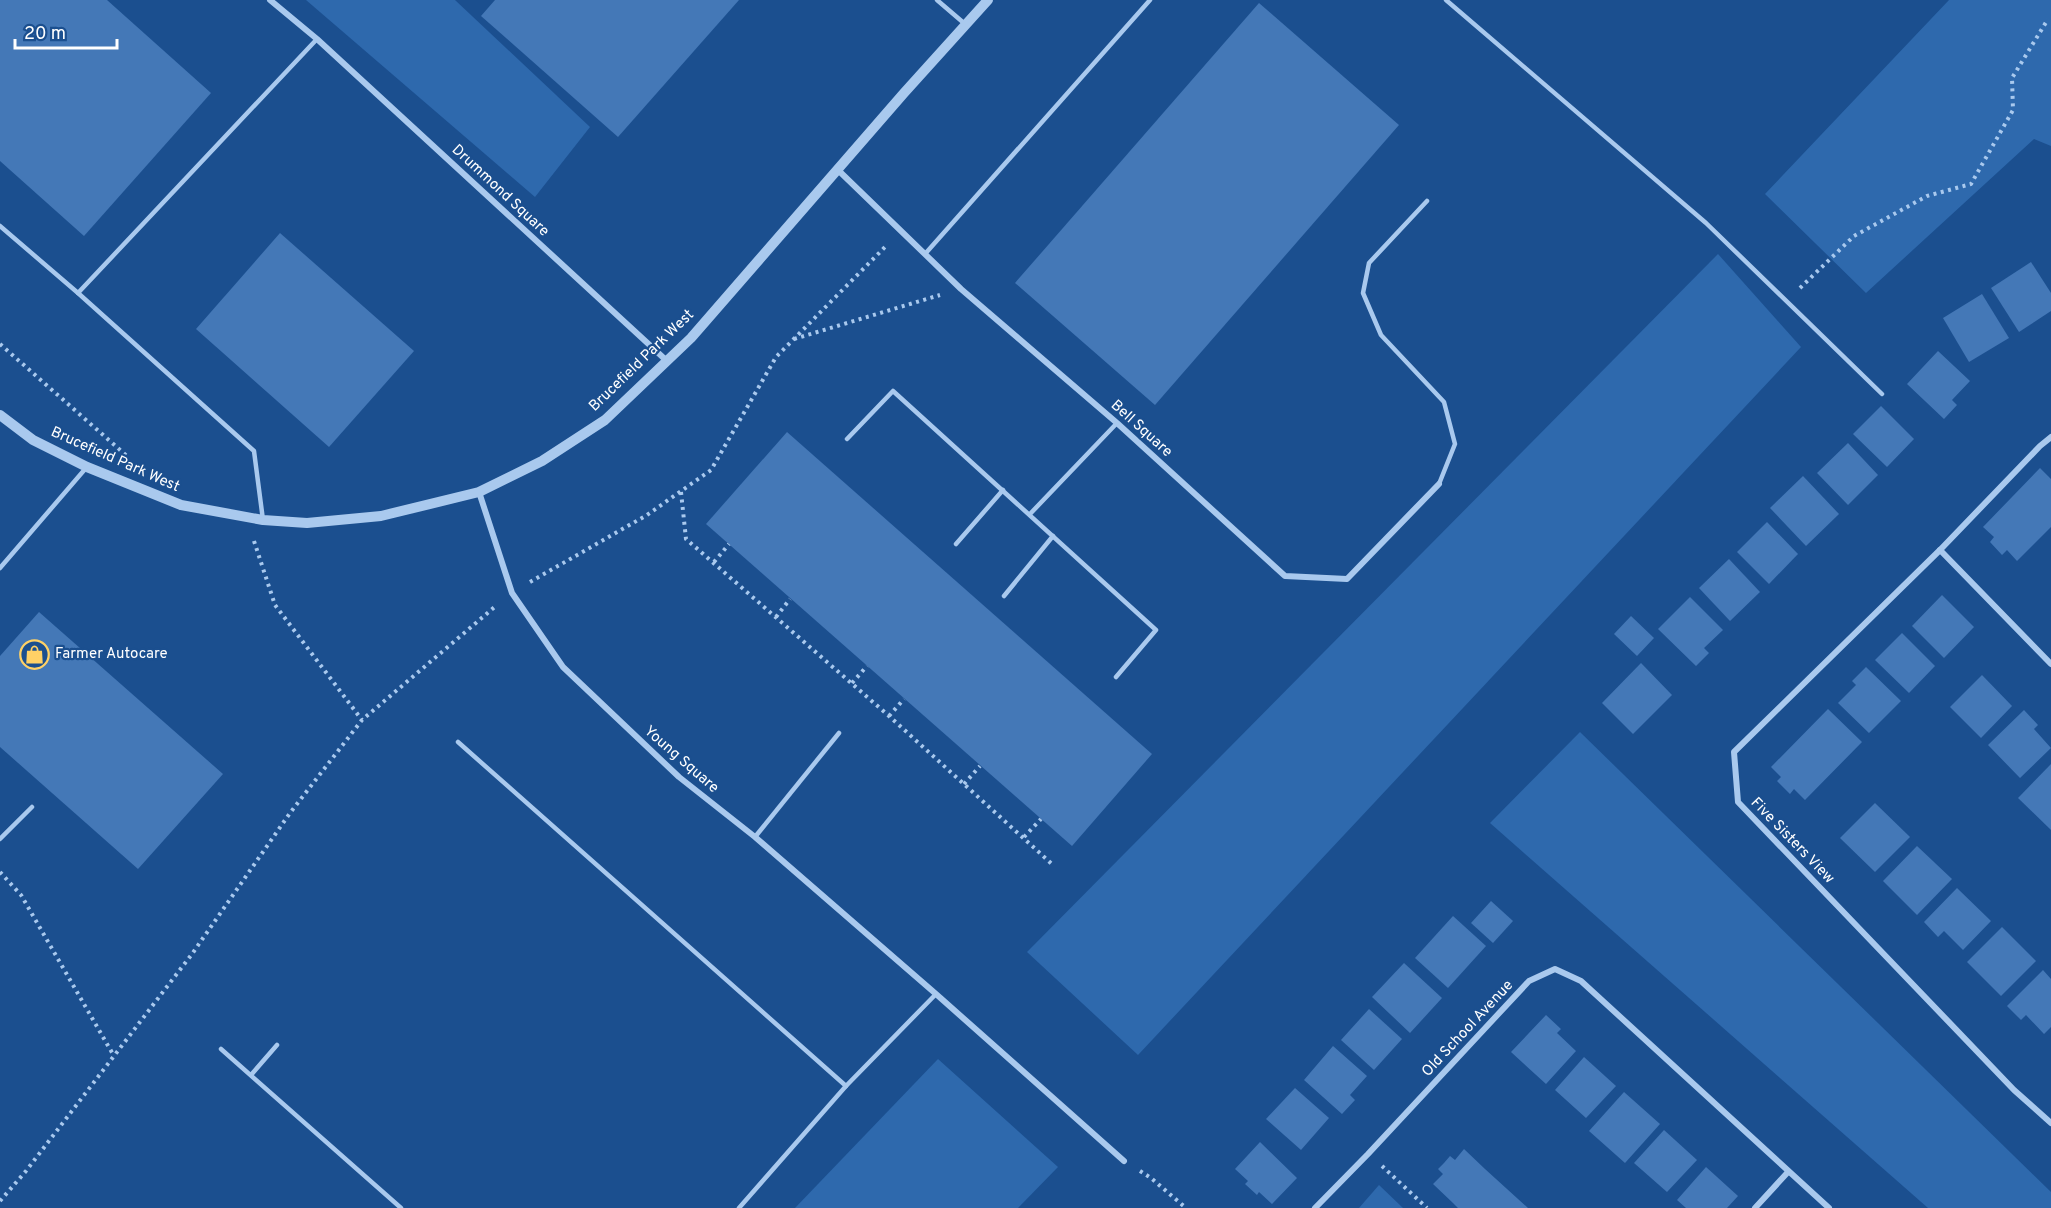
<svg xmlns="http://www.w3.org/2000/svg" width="2051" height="1208" font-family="Overpass,sans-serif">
  <rect width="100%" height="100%" fill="#1b4f8f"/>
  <g fill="#2e69ad">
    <path d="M306,0H455L590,127L535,197Z"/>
    <path d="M1949,0H2051V146L2034,139L1866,293L1765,194Z"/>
    <path d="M1718,254L1801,347L1138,1055L1027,952Z"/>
    <path d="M1580,732L2051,1192V1208H1928L1490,823Z"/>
    <path d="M938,1059L1058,1167L1018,1208H795Z"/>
    <path d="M1379,1185L1403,1208H1359Z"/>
  </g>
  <g fill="#4478b7">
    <path d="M0,0H107L211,93L84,236L0,161Z"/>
    <path d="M495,0H739L618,137L481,16Z"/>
    <path d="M1259,3L1399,125L1155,405L1015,283Z"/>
    <path d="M280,233L414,351L329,447L196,329Z"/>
    <path d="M2031,262L2051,293V311L2019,332L1991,288Z"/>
    <path d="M1982,294L2009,338L1969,362L1943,318Z"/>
    <path d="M1938,351L1970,381L1952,400L1957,405L1944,419L1907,384Z"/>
    <path d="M1881,406L1914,439L1887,467L1853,434Z"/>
    <path d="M787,432L1152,754L1072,846L706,524Z"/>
    <path d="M1848,443L1878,475L1848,505L1817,473Z"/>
    <path d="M2040,468L2051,479V527L2017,561L2007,550L2002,555L1990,542L1994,537L1983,527Z"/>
    <path d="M1803,476L1839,514L1806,546L1770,508Z"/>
    <path d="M1767,522L1798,554L1769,584L1737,552Z"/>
    <path d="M1729,559L1760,592L1730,621L1699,588Z"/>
    <path d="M1942,595L1974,627L1944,658L1912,626Z"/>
    <path d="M1690,597L1723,630L1704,648L1709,653L1696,666L1658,629Z"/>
    <path d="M39,612L223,774L138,869L0,747V656Z"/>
    <path d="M1631,616L1654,638L1637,656L1614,634Z"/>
    <path d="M1902,633L1935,666L1909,693L1875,660Z"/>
    <path d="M1641,663L1672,695L1633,734L1602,703Z"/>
    <path d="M1866,667L1901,701L1869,733L1838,703L1856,685L1852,681Z"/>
    <path d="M1982,675L2012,706L1981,738L1950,707Z"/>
    <path d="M1828,709L1862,742L1805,800L1794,789L1790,794L1777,781L1781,777L1771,767Z"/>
    <path d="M2024,710L2038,725L2034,729L2051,748L2020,778L1988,745Z"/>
    <path d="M2051,764V830L2018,798Z"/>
    <path d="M1875,803L1910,837L1875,872L1840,838Z"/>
    <path d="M1917,846L1952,879L1917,915L1883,881Z"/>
    <path d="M1957,888L1991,921L1963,950L1944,931L1938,937L1924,922Z"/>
    <path d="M1491,901L1513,921L1493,943L1471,923Z"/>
    <path d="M1453,916L1486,946L1448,988L1415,958Z"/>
    <path d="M2002,927L2036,961L2001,996L1967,962Z"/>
    <path d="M1404,963L1442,998L1410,1033L1372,997Z"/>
    <path d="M2043,970L2051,979V1027L2044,1034L2026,1015L2021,1020L2007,1006Z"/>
    <path d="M1369,1009L1402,1039L1374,1070L1341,1040Z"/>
    <path d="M1546,1015L1561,1029L1557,1033L1576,1051L1546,1084L1511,1052Z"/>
    <path d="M1333,1046L1367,1076L1350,1095L1355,1100L1342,1114L1304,1080Z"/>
    <path d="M1584,1057L1616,1086L1586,1118L1555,1090Z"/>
    <path d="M1295,1088L1329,1118L1301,1150L1266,1119Z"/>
    <path d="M1624,1092L1660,1124L1625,1163L1589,1131Z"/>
    <path d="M1664,1130L1697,1160L1667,1192L1634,1163Z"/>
    <path d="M1260,1142L1297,1178L1272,1204L1259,1192L1257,1195L1245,1184L1248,1181L1235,1169Z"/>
    <path d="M1464,1149L1485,1169L1528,1208H1458L1453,1203L1433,1184L1443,1174L1438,1169L1444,1163L1450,1156L1455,1160Z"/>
    <path d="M1706,1167L1738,1196L1727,1208H1686L1677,1200Z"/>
  </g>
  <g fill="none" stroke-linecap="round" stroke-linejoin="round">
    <g stroke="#a9c9ee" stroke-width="4" stroke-dasharray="3 4.5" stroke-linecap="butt">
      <path d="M1800,288L1854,236L1927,196L1971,184L2013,110L2012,78L2048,19"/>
      <path d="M794,339L940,295"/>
      <path d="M0,344L128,457"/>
      <path d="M681,492L686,539L889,716L1053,865"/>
      <path d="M254,541L275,605L362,720"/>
      <path d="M714,562L729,544"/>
      <path d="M530,582L647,515L711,470L776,357L888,244"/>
      <path d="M776,617L790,599"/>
      <path d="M852,683L867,666"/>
      <path d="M889,716L904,699"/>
      <path d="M964,784L980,766"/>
      <path d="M1024,837L1041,819"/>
      <path d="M0,872L21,895L114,1056"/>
      <path d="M1382,1166L1427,1208"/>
      <path d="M1140,1171L1151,1178L1186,1208"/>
      <path d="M0,1201L26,1171L192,954L290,813L362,720L497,605"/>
    </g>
    <g stroke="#a9c9ee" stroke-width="4.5">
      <path d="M937,0L965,24"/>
      <path d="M1446,0L1706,223L1882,394"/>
      <path d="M1427,201L1369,263L1363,293L1381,335L1444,402L1455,444L1439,484"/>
      <path d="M0,226L78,293L317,39"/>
      <path d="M925,254L1150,0"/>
      <path d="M78,293L254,451L263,520"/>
      <path d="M847,439L893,391L1156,630L1116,677"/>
      <path d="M1030,514L1117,423"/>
      <path d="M956,544L1003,490"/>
      <path d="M0,568L86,468"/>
      <path d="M1004,596L1053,536"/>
      <path d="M458,742L846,1086"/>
      <path d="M755,837L839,733"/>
      <path d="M0,839L32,807"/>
      <path d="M221,1049L401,1208"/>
      <path d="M251,1075L277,1045"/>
      <path d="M739,1208L846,1086L936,994"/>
    </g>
    <g stroke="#a9c9ee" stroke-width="6">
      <path d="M270,0L317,39L667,361"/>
      <path d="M838,170L961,289L1117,423L1285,576L1347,579L1439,484"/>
      <path d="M2051,437L2040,446L1940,550L1734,752L1738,802L2014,1090L2051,1123"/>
      <path d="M479,492L512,593L563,667L679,777L755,837L936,994L1124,1161"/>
      <path d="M1940,550L2051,664"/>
      <path d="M1315,1208L1368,1154L1529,981L1555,969L1581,981L1829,1208"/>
      <path d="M1755,1208L1788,1172"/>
    </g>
    <path stroke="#a9c9ee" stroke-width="10" d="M0,415L33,440L87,467L181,505L263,520L307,523L381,516L479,492L542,461L605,420L691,338L904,93L988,0"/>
  </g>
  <defs>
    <symbol id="shop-ring" viewBox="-11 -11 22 22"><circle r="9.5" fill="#1b4f8f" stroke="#ffd166" stroke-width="1.5"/><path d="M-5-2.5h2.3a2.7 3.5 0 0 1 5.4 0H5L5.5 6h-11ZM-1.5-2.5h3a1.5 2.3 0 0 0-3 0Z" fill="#ffd166"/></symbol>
  </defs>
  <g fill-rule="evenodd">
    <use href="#shop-ring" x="18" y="638" width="33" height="33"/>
  </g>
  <g text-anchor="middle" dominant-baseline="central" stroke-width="4.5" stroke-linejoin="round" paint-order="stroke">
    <g font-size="15" fill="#fff" stroke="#1b4f8f">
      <text transform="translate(500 191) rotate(43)">Drummond Square</text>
      <text transform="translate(642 361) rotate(-44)">Brucefield Park West</text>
      <text transform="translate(1141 429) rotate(42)">Bell Square</text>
      <text transform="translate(115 460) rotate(24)">Brucefield Park West</text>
      <text transform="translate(681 760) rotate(41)">Young Square</text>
      <text transform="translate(1792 841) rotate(46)">Five Sisters View</text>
      <text transform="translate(1468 1029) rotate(-47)">Old School Avenue</text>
    </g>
    <g font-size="15" fill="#fff" stroke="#1b4f8f" text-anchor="start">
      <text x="55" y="654">Farmer Autocare</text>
    </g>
  </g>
  <path d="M15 39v9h102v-9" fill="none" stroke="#ffffff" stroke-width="3"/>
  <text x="24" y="39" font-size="18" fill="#ffffff" stroke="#1b4f8f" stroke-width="4.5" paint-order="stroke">20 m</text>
</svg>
